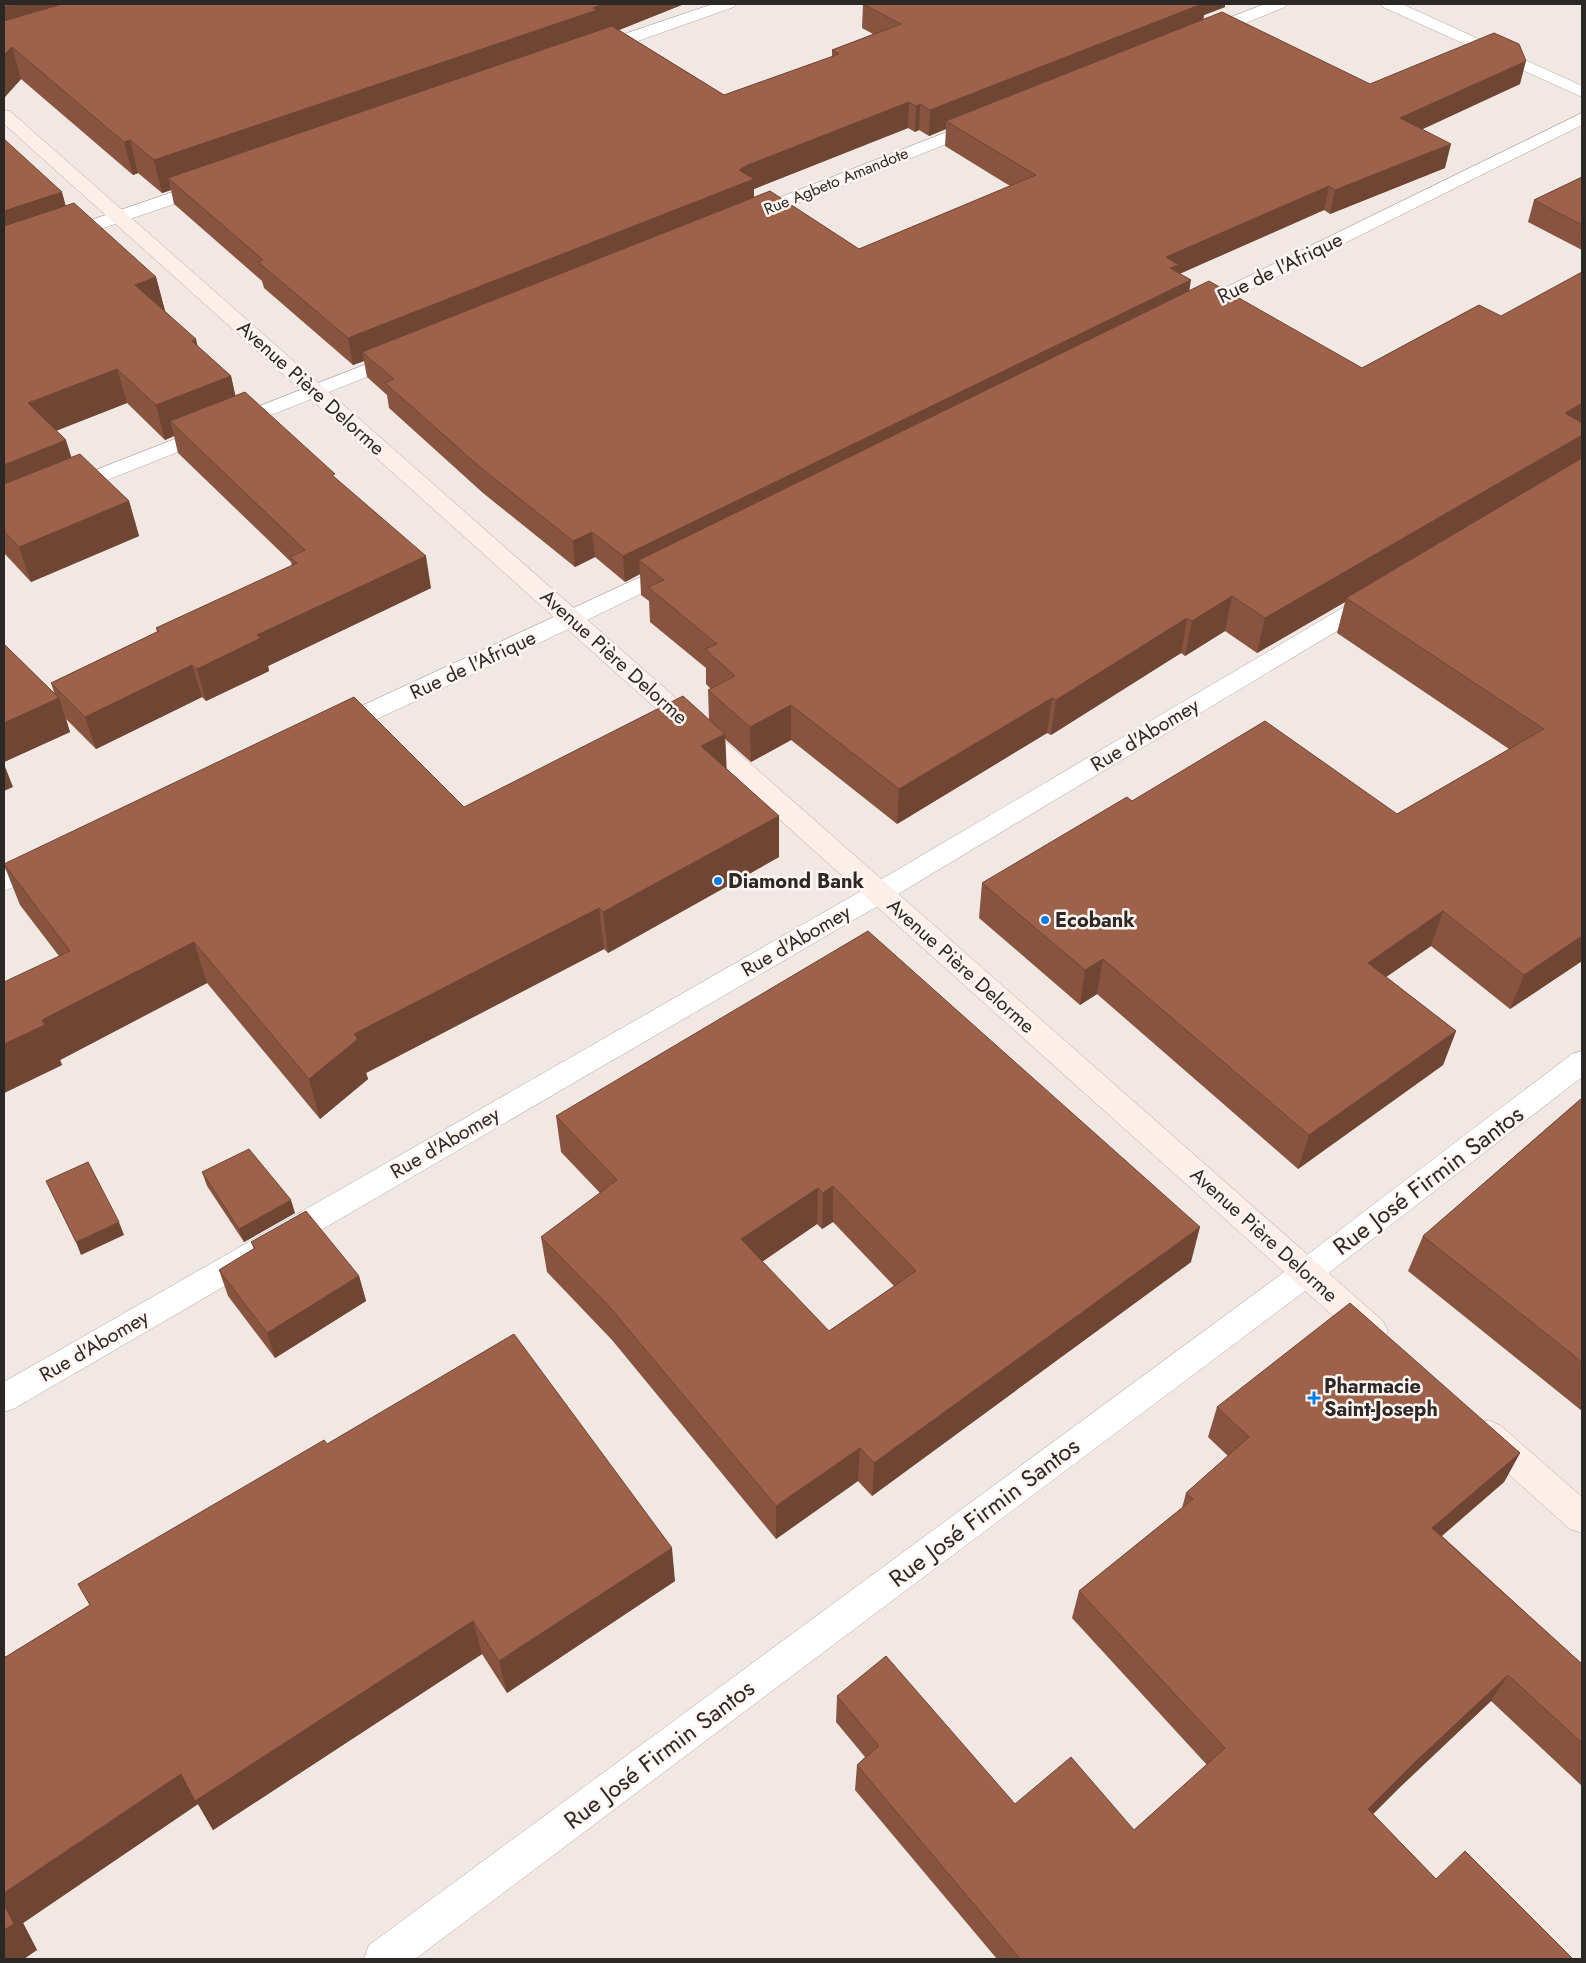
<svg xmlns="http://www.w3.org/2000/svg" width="1586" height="1963" font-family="Jost,sans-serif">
  <rect width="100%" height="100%" fill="#f1e8e4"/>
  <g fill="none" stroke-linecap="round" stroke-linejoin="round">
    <defs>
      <g id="minor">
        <path d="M713,4H736L734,7L601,54H589L587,50L589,46Z"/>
        <path d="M1265,4H1287L1285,7L1209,38H1197L1195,34L1197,30Z"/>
        <path d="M1381,4H1402L1582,86V97L1383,7Z"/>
        <path d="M1582,113V125L1204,313L1197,315L1190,313L1187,309L1190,305Z"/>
        <path d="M980,119L986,120L989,124L986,128L757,220L750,222L743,220L741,216L743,212Z"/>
        <path d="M208,180L215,182L217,186L215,190L4,262V250Z"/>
        <path d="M400,351L407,353L410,357L407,361L4,521V506Z"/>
        <path d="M675,561L683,563L686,568L683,573L579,624L345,734L336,736L327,734L324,728L327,722Z"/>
        <path d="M1374,592L1382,594L1386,599L1382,604L888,900L15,1408L4,1412V1382L870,886L1366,594Z"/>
        <path d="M43,855L52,857L56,864L52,871L4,891V871Z"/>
        <path d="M1582,1051V1077L1317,1282L415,1959H364L369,1945L1295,1264L1572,1054Z"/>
      </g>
      <g id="secondary">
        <path d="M4,110L10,111L1383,1321L1388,1331L1383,1341L1372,1345L1361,1341L4,124Z"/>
        <path d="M1488,1420L1500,1425L1582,1497V1533L1570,1529L1476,1445L1472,1435L1476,1425Z"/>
      </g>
    </defs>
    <use href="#minor" stroke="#afa6a2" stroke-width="1"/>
    <use href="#secondary" stroke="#afa6a2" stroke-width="1"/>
    <use href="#minor" fill="#fff" fill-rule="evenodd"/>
    <use href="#secondary" fill="#fceee9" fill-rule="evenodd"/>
  </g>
  <g fill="#885440" fill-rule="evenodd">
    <path d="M4,4H684L619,30L724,95L832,57V50L873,34L862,28L863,4H1225V7L1204,15L1203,20L1370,84H1520L1422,129L1445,168L1330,214L1324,210L1179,274L1189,291L1362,368L1479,305L1582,961L1510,1009L1431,946L1386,977L1456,1031L1443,1065L1298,1169L1097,994L1080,1005L979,918L982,883L1132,801L1397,814L1509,749L1337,633L1345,602L1257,653L1225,631L1185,656L1181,653L1051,735L1047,733L897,824L791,740L751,762L725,739L726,769L779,816V857L608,953L604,949L366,1073L368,1079L320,1119L207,983L60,1060L62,1065L4,1093L59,956L20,905L4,865L464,807L709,719L708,690L711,689L706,684V668L650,622L649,601L641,595L640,574L625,582L595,557L575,567L483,493L389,408L387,395L367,377L364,361L353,365L264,288L262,281L174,204L171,190L162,193L138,173L133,175L21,79L4,98ZM908,128L915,132L919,130L929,136L946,129L945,146L1010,186L859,249L754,197V189Z"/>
    <path d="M4,139L66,206L156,277L165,311L197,346L231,376L235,396L336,479L431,588L268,666L269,671L206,701L202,697L96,749L66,719L70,732L4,762V644L55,695L51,683L157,632L156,628L292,566L291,562L178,453L174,436L165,440L127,403L56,431L71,457L129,501L139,536L31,582L4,553Z"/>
    <path d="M1582,177V250L1528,222L1534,200Z"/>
    <path d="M1582,1098V1411L1408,1271L1423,1236Z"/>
    <path d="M556,1116L1191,1262L872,1496L858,1481L776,1539L612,1340L547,1272L541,1237L600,1193L561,1152ZM833,1222L894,1286L829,1331L762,1262L817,1224L822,1229Z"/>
    <path d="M202,1172L295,1213L244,1242L207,1186Z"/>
    <path d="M251,1242L359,1276L366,1301L275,1358L228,1296L219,1270L254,1249Z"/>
    <path d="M1217,1407L1520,1453L1504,1482L1442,1536L1582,1664V1786L1491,1701L1399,1788L1373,1814L1436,1879L1573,1959H997L855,1790L857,1765L865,1757L836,1722L837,1696L1015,1804L1134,1830L1207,1765L1072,1618L1079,1591L1182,1508L1186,1493L1228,1456L1208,1437Z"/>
    <path d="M327,1444L675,1581L507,1693L482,1654L213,1830L198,1804L23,1923L37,1950L4,1959V1654L6,1657L90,1605Z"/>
  </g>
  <g fill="#6f4534">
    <path d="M15,4H130L4,41V7Z"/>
    <path d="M603,4H684L599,38L168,178L171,190L162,193L154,160Z"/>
    <path d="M1190,4H1225V7L1204,15L1202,27L946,121V129L929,136L930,110Z"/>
    <path d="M12,47L21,79L4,98V55Z"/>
    <path d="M1526,61L1520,84L1395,142L1400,118Z"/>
    <path d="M909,102L908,128L754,189V205L362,352L364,361L353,365L348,338L739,170L748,165Z"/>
    <path d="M920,104L919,130L915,132L916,106Z"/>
    <path d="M130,140L138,173L133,175L124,142Z"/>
    <path d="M1451,144L1445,168L1330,214L1335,190Z"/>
    <path d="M1329,186L1324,210L1177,275L1191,280L1187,305L639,560L640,574L625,582L623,556L1166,257Z"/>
    <path d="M62,192L71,225L4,248V211Z"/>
    <path d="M156,277L165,311L135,285Z"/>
    <path d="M196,339L204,374L192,341Z"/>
    <path d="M117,369L127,403L39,437L28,403Z"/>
    <path d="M231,376L239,411L170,421L174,436L165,440L156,405Z"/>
    <path d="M1582,403V431L1565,413Z"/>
    <path d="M1582,435V467L1346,598L1345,602L1257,653L1265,618Z"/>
    <path d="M66,440L77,475L4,504V465Z"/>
    <path d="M129,501L139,536L31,582L19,547Z"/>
    <path d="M592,532L595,557L575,567L573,541Z"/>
    <path d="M426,556L431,588L268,666L269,671L206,701L197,669L257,635Z"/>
    <path d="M1232,596L1225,631L1185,656L1192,621Z"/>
    <path d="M1187,618L1181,653L1051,735L1056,700Z"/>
    <path d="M192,665L202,697L96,749L85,717Z"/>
    <path d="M59,698L70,732L4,762V723Z"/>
    <path d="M1052,698L1047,733L897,824L899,789Z"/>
    <path d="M791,705V740L751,762L750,727Z"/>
    <path d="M725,734L727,775L701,746Z"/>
    <path d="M4,764L13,787L4,791Z"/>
    <path d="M779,816V857L608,953L603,912Z"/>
    <path d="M599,908L604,949L366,1073L368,1079L320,1119L309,1079L354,1034Z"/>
    <path d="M1443,911L1431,946L1357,997L1368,963Z"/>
    <path d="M1582,936V961L1510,1009L1524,975Z"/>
    <path d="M194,942L207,983L60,1060L62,1065L4,1093V1044L42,1020Z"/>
    <path d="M1103,959L1097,994L1080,1005L1085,970Z"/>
    <path d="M1456,1031L1443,1065L1298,1169L1309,1135Z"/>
    <path d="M833,1186V1222L822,1229L823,1193Z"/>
    <path d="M818,1188L817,1224L742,1275L741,1239Z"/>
    <path d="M291,1200L295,1213L244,1242L239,1229Z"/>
    <path d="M119,1222L124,1235L81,1255L76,1242Z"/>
    <path d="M1200,1227L1191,1262L872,1496L874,1463Z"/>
    <path d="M359,1276L366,1301L275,1358L267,1333Z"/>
    <path d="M860,1448L858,1481L776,1539V1506Z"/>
    <path d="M1520,1453L1504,1482L1418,1556L1432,1528Z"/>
    <path d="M672,1548L675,1581L507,1693L499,1661Z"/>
    <path d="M473,1621L482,1654L213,1830L198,1804L23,1923L37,1950L24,1959H4V1893L181,1774Z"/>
    <path d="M1508,1675L1491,1701L1399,1788L1354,1833L1368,1809L1414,1763Z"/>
  </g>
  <g fill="#9e624a" stroke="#6f4534" fill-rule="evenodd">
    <path d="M4,4H15L4,7Z"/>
    <path d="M62,4H603L593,8L597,10L154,160L130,140L124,142L12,47L4,55V21Z"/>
    <path d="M863,4H1202L930,110L920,104L916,106L909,102L748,165L739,170L754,179L348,338L258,262L263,260L168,178L612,26L724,95L839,54L832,50L901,24Z"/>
    <path d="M1222,12L1370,84L1494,33L1519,44L1526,61L1400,118L1451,144L1335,190L1329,186L1166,257L1179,265L1170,268L1191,280L623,556L592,532L573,541L480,467L385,383L394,379L362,352L770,191L859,249L1036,175L946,121Z"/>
    <path d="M4,139L62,192L4,211Z"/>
    <path d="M1582,177V225L1534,200Z"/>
    <path d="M74,203L156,277L135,285L196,339L192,341L231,376L156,405L117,369L28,403L66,440L4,465V226Z"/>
    <path d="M1582,272V403L1565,413L1582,423V435L1265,618L1232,596L1192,621L1187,618L1056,700L1052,698L899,789L791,705L750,727L708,690L735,676L705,649L717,644L648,587L664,580L639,560L1209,281L1362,368L1479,305L1501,316Z"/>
    <path d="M245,392L335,474L332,475L426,556L257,635L261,638L197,669L192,665L85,717L51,683L159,631L156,628L297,563L290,557L305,550L170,421Z"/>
    <path d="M80,454L129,501L19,547L4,531V484Z"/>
    <path d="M1582,458V936L1524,975L1443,911L1368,963L1456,1031L1309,1135L1103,959L1085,970L982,883L1127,797L1132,801L1265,721L1397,814L1544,729L1346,598Z"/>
    <path d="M4,644L59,698L4,723Z"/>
    <path d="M683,696L725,734L701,746L779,816L603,912L599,908L354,1034L358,1039L309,1079L194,942L42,1020L45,1025L4,1044V982L70,951L4,864L354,697L464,807Z"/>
    <path d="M868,931L1200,1227L874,1463L860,1448L776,1506L608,1305L541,1237L617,1180L556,1116ZM833,1186L916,1271L829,1331L741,1239L818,1188L823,1193Z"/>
    <path d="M1582,1098V1362L1423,1236Z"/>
    <path d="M249,1149L291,1200L239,1229L202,1172Z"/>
    <path d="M88,1162L119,1222L76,1242L46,1181Z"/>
    <path d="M306,1211L359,1276L267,1333L219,1270L255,1248L251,1242Z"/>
    <path d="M1350,1303L1520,1453L1432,1528L1582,1664V1743L1508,1675L1414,1763L1368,1809L1436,1879L1465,1851L1573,1959H1020L857,1765L879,1746L837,1696L886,1656L1015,1804L1071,1757L1134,1830L1225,1748L1079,1591L1193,1499L1186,1493L1249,1437L1217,1407Z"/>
    <path d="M514,1334L672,1548L499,1661L473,1621L195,1801L181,1774L4,1893V1658L90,1605L78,1584L324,1440L327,1444Z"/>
    <path d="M4,1904L14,1924L4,1930Z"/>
  </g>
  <g fill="#057ee5" stroke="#fff5f1" stroke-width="2">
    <circle cx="718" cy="881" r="5"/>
    <circle cx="1045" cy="920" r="5"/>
    <path d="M1311.5 1390.5h5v5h5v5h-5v5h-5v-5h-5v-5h5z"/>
  </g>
  <g text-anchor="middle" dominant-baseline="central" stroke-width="5" stroke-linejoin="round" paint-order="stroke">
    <g font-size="16" fill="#2b2826" stroke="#fff5f1">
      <text transform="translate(836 181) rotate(-22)">Rue Agbeto Amandote</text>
    </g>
    <g font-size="20" fill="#2b2826" stroke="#fff5f1">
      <text transform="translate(1280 268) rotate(-26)">Rue de l'Afrique</text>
      <text transform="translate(311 388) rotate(42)">Avenue Pière Delorme</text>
      <text transform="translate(614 657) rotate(42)">Avenue Pière Delorme</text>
      <text transform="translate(473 665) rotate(-25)">Rue de l'Afrique</text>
      <text transform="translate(1145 735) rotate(-31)">Rue d'Abomey</text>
      <text transform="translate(796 941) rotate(-30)">Rue d'Abomey</text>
      <text transform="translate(961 966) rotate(42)">Avenue Pière Delorme</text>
      <text transform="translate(445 1143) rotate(-30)">Rue d'Abomey</text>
      <text transform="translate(1264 1235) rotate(42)">Avenue Pière Delorme</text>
      <text transform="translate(94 1346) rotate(-30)">Rue d'Abomey</text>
    </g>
    <g font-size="20" font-weight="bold" fill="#2b2826" stroke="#fff5f1" text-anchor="start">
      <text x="728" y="881">Diamond Bank</text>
      <text x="1055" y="920">Ecobank</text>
      <text x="1324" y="1386">Pharmacie<tspan x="1324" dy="23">Saint-Joseph</tspan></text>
    </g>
    <g font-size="24" fill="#2b2826" stroke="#fff5f1">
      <text transform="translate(1428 1180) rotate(-37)">Rue José Firmin Santos</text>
      <text transform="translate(984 1512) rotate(-37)">Rue José Firmin Santos</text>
      <text transform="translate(659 1754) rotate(-37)">Rue José Firmin Santos</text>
    </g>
  </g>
  <rect width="1586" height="1963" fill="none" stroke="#2b2826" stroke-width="10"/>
</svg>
